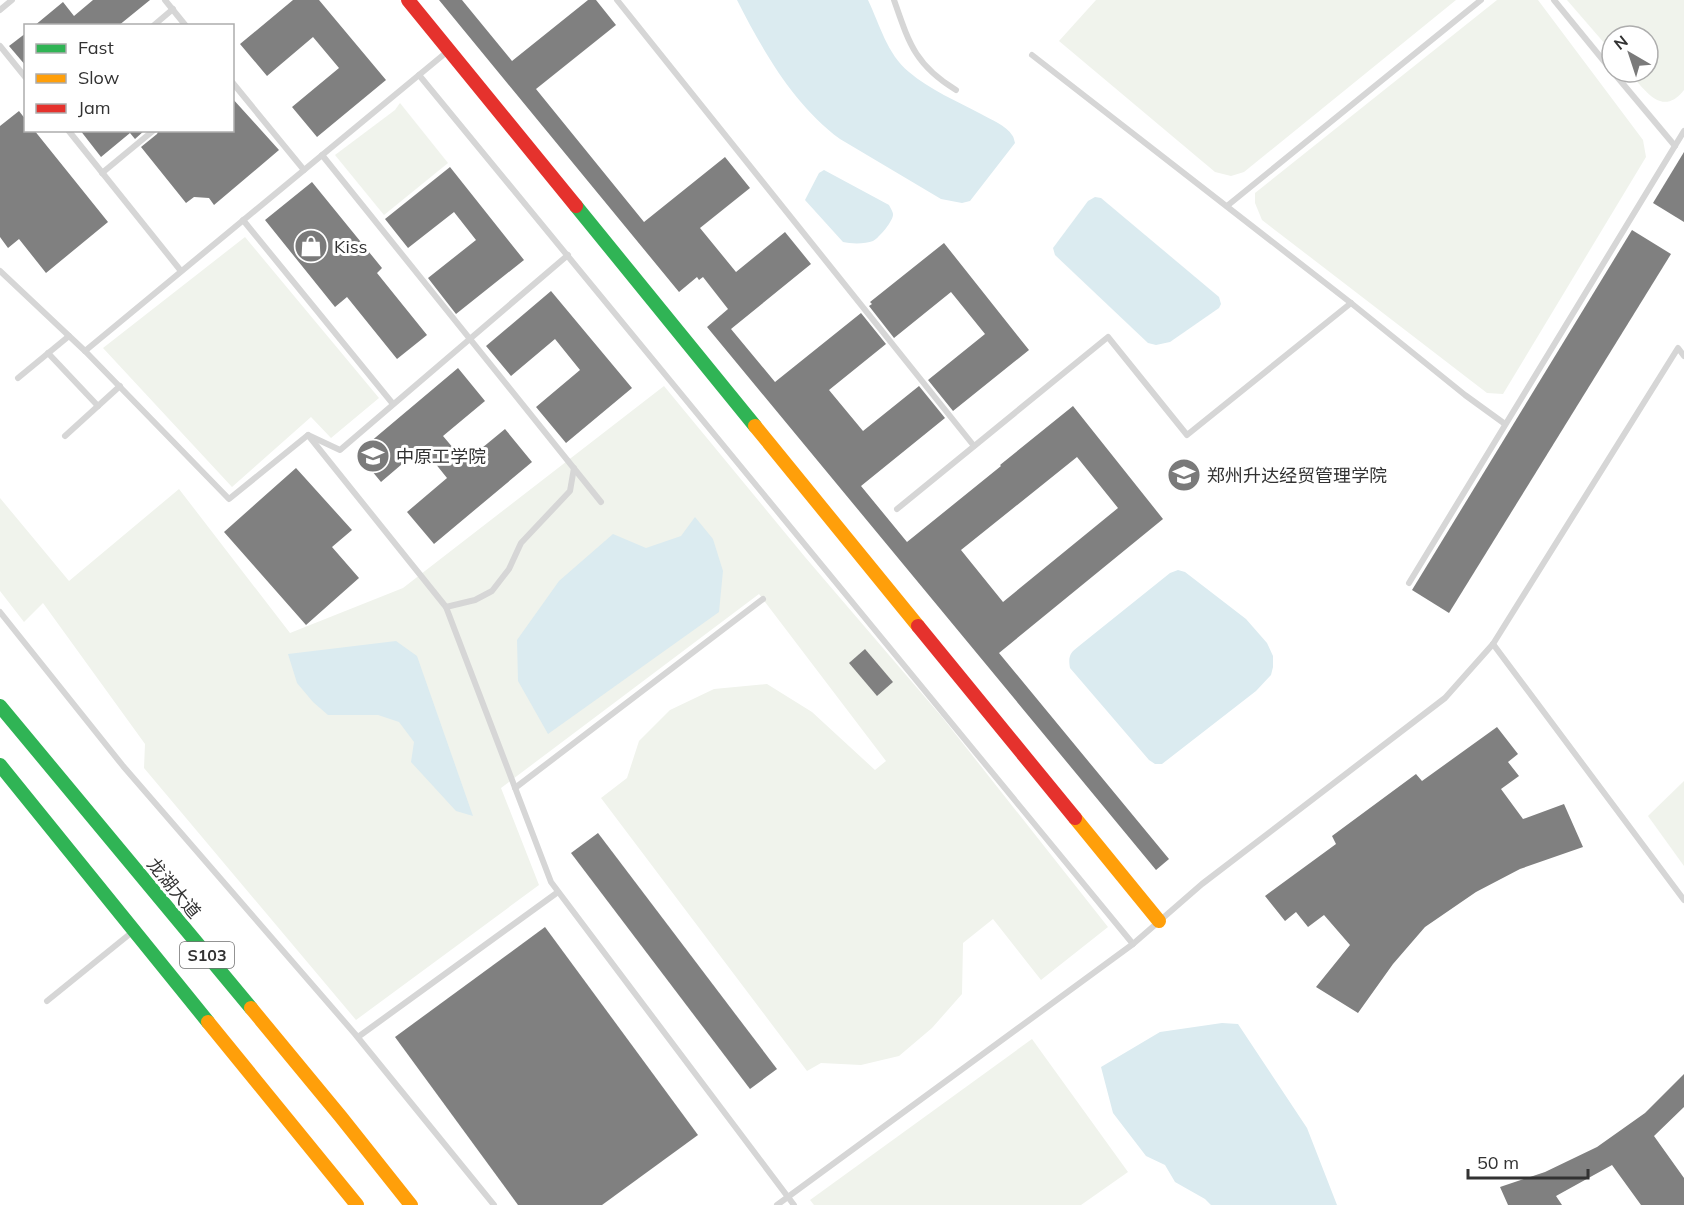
<svg xmlns="http://www.w3.org/2000/svg" width="1684" height="1205" font-family="Mulish,'Noto Sans SC',sans-serif">
  <rect width="100%" height="100%" fill="#fff"/>
  <g fill="#f0f3ec">
    <path d="M1096,0H1456L1244,172L1231,176L1215,172L1059,41Z"/>
    <path d="M1497,0H1538L1643,140L1646,157L1503,394L1487,393L1262,220L1255,203V193Z"/>
    <path d="M1567,0H1684V90C1662,118 1645,90 1629,72H1648V36H1612V52Z"/>
    <path d="M400,103L448,163L384,215L335,155L395,110Z"/>
    <path d="M245,237L379,398L331,438L311,417L232,487L103,348Z"/>
    <path d="M664,386L805,557L942,717L1108,927L1041,980L993,919L963,943L962,994L932,1028L899,1056L861,1065L821,1063L807,1071L601,798L627,778L639,741L670,710L714,689L767,684L812,712L875,770L886,761L759,594L501,788L539,885L356,1020L144,768L145,744L43,603L24,622L0,591V498L69,581L179,489L290,633L403,588Z"/>
    <path d="M1684,781V866L1648,816Z"/>
    <path d="M1032,1039L1128,1172L1081,1205H814L810,1200Z"/>
  </g>
  <g fill="#dbebf0">
    <path d="M737,0H868C880,25 887,54 909,72C930,90 957,101 981,114C990,119 1007,126 1012,135C1014,137 1014,140 1015,143L970,201L962,203L941,199L840,139C793,104 763,51 737,0Z"/>
    <path d="M824,170L889,205C890,207 893,212 893,214C894,220 879,238 873,241C866,244 851,244 843,242L805,200L819,173Z"/>
    <path d="M1095,197L1101,198L1219,297L1221,304L1219,308L1170,342L1156,345L1148,343L1055,255L1053,248L1088,201Z"/>
    <path d="M695,517L713,539L723,571L719,612L548,734L518,681L517,640L559,581L613,534L646,548L681,536Z"/>
    <path d="M1178,570L1185,572L1246,619L1267,643L1273,656V667L1271,675L1256,691L1162,764H1155L1149,760L1070,668C1068,656 1070,653 1079,646L1170,573Z"/>
    <path d="M396,641L417,656L473,816L456,811L411,762L414,742L399,722L378,715H328L313,702L297,683L288,654Z"/>
    <path d="M1222,1023L1238,1024L1307,1128L1337,1205H1211L1205,1199L1175,1182L1165,1165L1146,1156L1113,1113L1101,1067L1160,1032Z"/>
  </g>
  <g fill="#808080" fill-rule="evenodd">
    <path d="M93,0H150L118,26H34L63,2L74,16Z"/>
    <path d="M293,0H319L386,80L317,137L292,107L339,68L313,37L267,76L240,44Z"/>
    <path d="M439,0H462L512,61L588,0H596L616,25L536,89L644,222L725,157L750,188L700,228L736,272L785,232L811,264L731,329L775,382L861,313L886,344L829,390L863,431L919,386L945,418L861,486L907,542L1001,466L1000,465L1073,406L1163,519L999,653L1169,859L1156,870L707,327L728,309L703,277L699,280L697,277L679,292ZM1077,457L1118,508L1003,602L961,550Z"/>
    <path d="M26,33V66L9,46Z"/>
    <path d="M232,98L279,150L214,205L209,198L194,197L186,203L141,147L157,134L159,130H232Z"/>
    <path d="M19,111L26,120V130H34L108,222L46,273L19,239L8,248L0,237V126Z"/>
    <path d="M80,130H145L135,139L130,133L101,157Z"/>
    <path d="M1684,152V222L1653,203Z"/>
    <path d="M450,167L524,260L456,314L428,278L476,240L454,212L408,248L385,219Z"/>
    <path d="M312,182L382,268L377,273L427,335L397,359L347,297L335,307L265,220Z"/>
    <path d="M1632,230L1671,254L1449,613L1412,590Z"/>
    <path d="M944,243L1029,350L953,411L928,380L985,334L951,292L894,338L869,306L872,304L870,302Z"/>
    <path d="M551,291L632,388L566,443L536,407L580,370L555,339L511,376L486,346Z"/>
    <path d="M458,368L485,401L443,436L465,462L505,429L532,462L434,544L407,512L447,478L422,447L381,482L357,453Z"/>
    <path d="M296,468L352,530L332,547L359,578L306,625L224,532Z"/>
    <path d="M865,649L893,682L877,696L849,663Z"/>
    <path d="M1497,727L1518,754L1508,762L1519,776L1501,789L1523,819L1564,804L1583,847L1520,869L1476,892L1425,927L1393,964L1358,1013L1316,987L1350,945L1324,915L1308,927L1296,912L1285,921L1265,896L1336,844L1332,836L1416,774L1422,781Z"/>
    <path d="M598,833L777,1069L750,1089L571,853Z"/>
    <path d="M545,927L698,1135L602,1205H518L395,1037Z"/>
    <path d="M1684,1074V1107L1654,1136L1684,1178V1205H1641L1612,1165L1556,1196L1562,1205H1508L1500,1187L1545,1172L1597,1147L1645,1113Z"/>
  </g>
  <g fill="none" stroke-linecap="round" stroke-linejoin="round">
    <g stroke="#d6d6d6" stroke-width="6">
      <path d="M165,0L186,26"/>
      <path d="M617,0L974,446"/>
      <path d="M894,0C909,43 915,65 956,90"/>
      <path d="M1554,0L1612,71"/>
      <path d="M0,10L12,0"/>
      <path d="M153,26L173,9"/>
      <path d="M0,46L26,78"/>
      <path d="M1032,55L1351,303L1465,395L1505,424"/>
      <path d="M1613,72L1675,146"/>
      <path d="M419,75L1133,944"/>
      <path d="M232,82L304,170"/>
      <path d="M68,130L181,271"/>
      <path d="M322,155L601,502"/>
      <path d="M102,173L154,130"/>
      <path d="M1227,206L1481,0"/>
      <path d="M243,220L393,404"/>
      <path d="M0,271L85,351L229,499L308,435L340,450L568,255"/>
      <path d="M85,351L448,51"/>
      <path d="M48,353L98,406"/>
      <path d="M18,378L69,336"/>
      <path d="M308,435L446,607L551,882L794,1205"/>
      <path d="M65,436L120,386"/>
      <path d="M897,509L1108,337L1187,435L1351,303"/>
      <path d="M1409,583L1684,131"/>
      <path d="M446,607L475,600L492,591L509,569L521,543L570,491L574,468"/>
      <path d="M0,612L123,766L355,1034L494,1205"/>
      <path d="M1493,644L1684,900"/>
      <path d="M515,788L763,599"/>
      <path d="M47,1001L131,933"/>
      <path d="M358,1037L558,892"/>
      <path d="M777,1205L1133,944L1202,884L1445,698L1493,644L1678,348L1684,356"/>
    </g>
    <g stroke="#30b455" stroke-width="14">
      <path d="M576,206L755,426"/>
      <path d="M0,706L251,1008"/>
      <path d="M0,765L208,1022"/>
    </g>
    <g stroke="#ff9f0a" stroke-width="14">
      <path d="M755,426L918,626"/>
      <path d="M1075,818L1159,921"/>
      <path d="M251,1008L341,1117L411,1205"/>
      <path d="M208,1022L357,1205"/>
    </g>
    <g stroke="#e5322d" stroke-width="14">
      <path d="M408,0L576,206"/>
      <path d="M918,626L1075,818"/>
    </g>
  </g>
  <defs>
    <symbol id="shop-disc" viewBox="-11 -11 22 22"><circle r="9.5" fill="#7a7a7a" stroke="#fff"/><path d="M-5-2.5h2.3a2.7 3.5 0 0 1 5.4 0H5L5.5 6h-11ZM-1.5-2.5h3a1.5 2.3 0 0 0-3 0Z" fill="#fff"/></symbol>
    <symbol id="university-disc" viewBox="-11 -11 22 22"><circle r="9.5" fill="#7a7a7a" stroke="#fff"/><path d="M0-5L7-2L0 1L-7-2ZM-4 1L0 2.5L4 1V4Q0 6-4 4Z" fill="#fff"/></symbol>
  </defs>
  <g fill-rule="evenodd">
    <use href="#shop-disc" x="292" y="227" width="38" height="38"/>
    <use href="#university-disc" x="354" y="437" width="38" height="38"/>
    <use href="#university-disc" x="1165" y="456" width="38" height="38"/>
  </g>
  <g text-anchor="middle" dominant-baseline="central" stroke-width="6" stroke-linejoin="round" paint-order="stroke">
    <rect fill="#fff" stroke="#707070" stroke-width="1.5" x="180" y="942" width="54" height="26" rx="4.5"/>
    <g font-size="16" font-weight="bold" fill="#323232">
      <text x="207" y="955">S103</text>
    </g>
    <g font-size="18" fill="#323232" stroke="#fff" text-anchor="start">
      <text x="334" y="246">Kiss</text>
      <text x="396" y="456">中原工学院</text>
      <text x="1207" y="475">郑州升达经贸管理学院</text>
    </g>
    <g font-size="18" fill="#323232" stroke="#fff">
      <text transform="translate(174 888) rotate(50)">龙湖大道</text>
    </g>
  </g>
  <rect x="24" y="24" width="210" height="108" fill="#ffffff" stroke="#adadad" stroke-width="1.5"/>
  <rect x="36" y="44" width="30" height="9" fill="#30b455" stroke="#adadad" stroke-width="1.5"/>
  <text x="78" y="54" font-size="18" fill="#323232">Fast</text>
  <rect x="36" y="74" width="30" height="9" fill="#ff9f0a" stroke="#adadad" stroke-width="1.5"/>
  <text x="78" y="84" font-size="18" fill="#323232">Slow</text>
  <rect x="36" y="104" width="30" height="9" fill="#e5322d" stroke="#adadad" stroke-width="1.5"/>
  <text x="78" y="114" font-size="18" fill="#323232">Jam</text>
  <g transform="translate(1630 54) rotate(321)"><circle r="28" fill="#ffffff" stroke="#adadad" stroke-width="1.5"/>
  <path d="M0-4.5L10 22L0 15L-10 22Z" fill="#7a7a7a"/>
  <text y="-9" font-size="16" font-weight="bold" text-anchor="middle" fill="#323232">N</text>
  </g>
  <path d="M1468 1169v9h120v-9" fill="none" stroke="#323232" stroke-width="3"/>
  <text x="1477" y="1169" font-size="18" fill="#323232" stroke="#ffffff" stroke-width="4.5" paint-order="stroke">50 m</text>
</svg>
